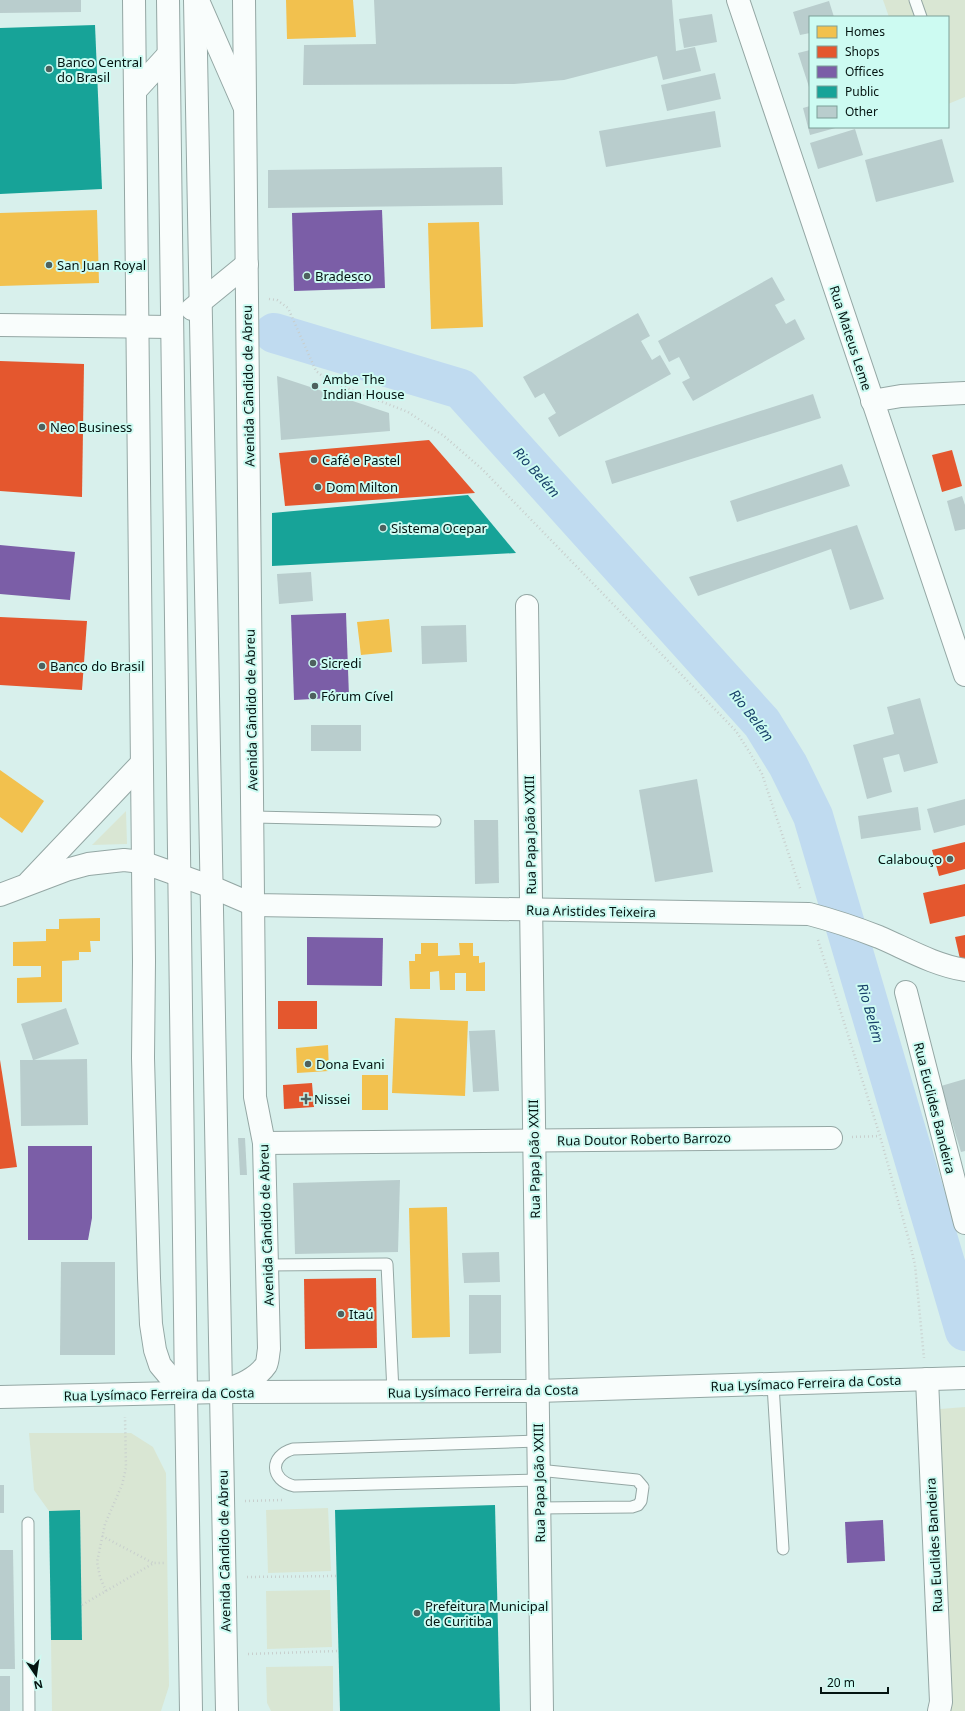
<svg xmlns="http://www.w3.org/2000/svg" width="965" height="1711" font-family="'Noto Sans',sans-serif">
  <rect width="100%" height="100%" fill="#d8f0ec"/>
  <g fill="#d9e6d3">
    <path d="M883,0H965V97L948,104V17H889Z"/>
    <path d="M126,811L127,844L92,845Z"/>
    <path d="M965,1407V1711H950L940,1409Z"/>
    <path d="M29,1433H131L153,1447L166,1473L169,1686L161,1711H52L51,1640L82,1639L80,1511H49L34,1490Z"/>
    <path d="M328,1508L331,1571L268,1573L266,1510Z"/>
    <path d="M330,1590L332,1647L267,1649L266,1591Z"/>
    <path d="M333,1666V1711H271L267,1703L266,1667Z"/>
  </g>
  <g fill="#f2c14e">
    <path d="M286,0H353L356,37L287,39Z"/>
    <path d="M97,210L99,283L0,286V213Z"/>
    <path d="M479,222L483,327L431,329L428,223Z"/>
    <path d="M389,619L392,652L361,655L357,622Z"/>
    <path d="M0,770L44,801L22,833L0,817Z"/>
    <path d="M100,918V941H90L91,952H79V960L62,961V1002L17,1003V978L41,977V966H13V942L46,941V929H59V919Z"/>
    <path d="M421,943H438V956L460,955L459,943H473V956H479V963L485,962V991H466V973H455V990H440L439,971L430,972V989H410L409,961H415V954H421Z"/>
    <path d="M395,1018L468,1021L465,1096L392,1093Z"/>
    <path d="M328,1045L329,1071L297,1073L296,1048Z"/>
    <rect x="362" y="1075" width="26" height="35"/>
    <path d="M447,1207L450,1337L412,1338L409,1208Z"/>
  </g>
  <g fill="#e4572e">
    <path d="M0,361L84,364L82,497L0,491Z"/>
    <path d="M429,440L475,493L285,506L279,453Z"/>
    <path d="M952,450L962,486L942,492L932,455Z"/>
    <path d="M0,617L87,621L82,690L0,685Z"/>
    <path d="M965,842V869L939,876L932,850Z"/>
    <path d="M965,884V916L930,924L923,893Z"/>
    <path d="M965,935V958L960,959L955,937Z"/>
    <rect x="278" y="1001" width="39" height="28"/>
    <path d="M0,1060L17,1167L0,1169Z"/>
    <path d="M312,1083L314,1107L284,1109L283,1085Z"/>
    <path d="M376,1278L377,1348L305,1349L304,1279Z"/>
  </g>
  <g fill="#7b5ea7">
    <path d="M382,210L385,288L294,291L292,213Z"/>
    <path d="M0,545L75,552L70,600L0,594Z"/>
    <path d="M346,613L349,697L294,700L291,615Z"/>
    <path d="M307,937L383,938L382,986L307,985Z"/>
    <path d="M28,1146H92V1218L88,1240H28Z"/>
    <path d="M883,1520L885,1561L847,1563L845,1522Z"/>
  </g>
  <g fill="#17a398">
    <path d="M95,25L102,189L0,194V28Z"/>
    <path d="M468,495L516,553L272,566V513Z"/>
    <path d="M495,1505L500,1711H340L335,1510Z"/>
    <path d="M80,1510L82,1640H51L49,1511Z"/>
  </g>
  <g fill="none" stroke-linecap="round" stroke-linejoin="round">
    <path stroke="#c0dbf0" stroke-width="40" d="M274,333L461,389L762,723L788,765L813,816L965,1331"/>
  </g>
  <g fill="#b9cdcd">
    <path d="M0,0H81V12L0,13Z"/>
    <path d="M374,0H672L676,51L695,47L701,71L663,80L657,56L564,80L514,84L303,85L304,45L376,44Z"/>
    <path d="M829,1L834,17H810V33L800,35L793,12Z"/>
    <path d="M712,14L717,42L684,48L679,19Z"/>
    <path d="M810,50V90L798,53Z"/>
    <path d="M715,73L721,99L667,111L661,85Z"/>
    <path d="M810,106V127H839L810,135L803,108Z"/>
    <path d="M715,111L721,147L606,167L599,131Z"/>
    <path d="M855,129L863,155L818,169L810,143Z"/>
    <path d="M942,139L954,182L876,202L865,160Z"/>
    <path d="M502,167L503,205L268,208V170Z"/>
    <path d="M772,277L785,300L775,305L786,324L795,319L805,339L693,401L682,382L690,378L679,357L669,362L658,341Z"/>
    <path d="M638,313L650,336L641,341L652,360L660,355L671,374L559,437L548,418L556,413L544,393L535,398L523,377Z"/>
    <path d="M277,376L389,413L390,431L281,440Z"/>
    <path d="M813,394L821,418L612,484L605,461Z"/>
    <path d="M842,464L850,486L737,522L730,501Z"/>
    <path d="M962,496L965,505V529L955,531L947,501Z"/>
    <path d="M857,525L884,599L850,610L831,549L698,596L689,577Z"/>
    <path d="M311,572L313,601L279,604L277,574Z"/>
    <path d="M466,625L467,662L422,664L421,626Z"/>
    <path d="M920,698L938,763L904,772L899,754L883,758L892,792L867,799L853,745L894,734L887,707Z"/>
    <rect x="311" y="725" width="50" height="26"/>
    <path d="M697,779L713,872L655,882L639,790Z"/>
    <path d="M965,799V825L934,833L927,809Z"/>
    <path d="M918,807L921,830L861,839L858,816Z"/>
    <path d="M474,820H498L499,883L475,884Z"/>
    <path d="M66,1008L79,1044L34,1060L87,1059L88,1125L21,1126L20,1060H33L21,1024Z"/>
    <path d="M495,1030L499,1091L473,1092L469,1031Z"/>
    <path d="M965,1079V1151L961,1152L941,1086Z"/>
    <path d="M238,1138H245L247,1175H240Z"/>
    <path d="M400,1180L398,1252L295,1254L293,1183Z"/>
    <path d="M499,1252L500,1282L464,1283L462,1253Z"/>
    <path d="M61,1262H115V1355H60Z"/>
    <path d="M469,1295H501V1353L469,1354Z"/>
    <rect x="0" y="1485" width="4" height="28"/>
    <path d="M0,1550H13L15,1669H0Z"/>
    <rect x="0" y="1676" width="10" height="35"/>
  </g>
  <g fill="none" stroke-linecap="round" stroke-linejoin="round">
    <defs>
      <g id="lane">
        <path d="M915,0L921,17"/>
        <path d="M253,817L435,821"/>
        <path d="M267,1265L387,1264L393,1392"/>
        <path d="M773,1385L783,1549"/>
        <path d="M538,1441L293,1449C269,1456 270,1480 294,1486L539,1480"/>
        <path d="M538,1470L637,1480L643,1487L641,1501L638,1505L632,1507L539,1508"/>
        <path d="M28,1523L29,1711"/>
      </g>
      <g id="street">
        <path d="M872,401L901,396L965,393"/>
        <path d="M527,606L542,1711"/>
        <path d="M906,992L965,1223"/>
        <path d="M264,1143L831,1138"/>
        <path d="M927,1379L941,1702L939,1711"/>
      </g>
      <g id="secondary">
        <path d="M134,0L144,961L143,1058L149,1278L151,1324L155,1350L160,1365L175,1383L186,1393L191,1711"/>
        <path d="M0,325L172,327"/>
        <path d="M212,887L254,905L809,914C832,920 856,928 879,937C907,949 934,965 965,970"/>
        <path d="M221,1392C237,1386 256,1380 266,1365C268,1361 268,1354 269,1349L264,1143L255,1097L244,0"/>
        <path d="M221,1392L227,1711"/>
        <path d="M230,1392L537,1391L965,1378"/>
      </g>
      <g id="primary">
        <path d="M168,0L186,1393"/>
        <path d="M738,0L965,675"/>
        <path d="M199,3L245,108"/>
        <path d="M135,91L168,55"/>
        <path d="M192,309L247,264"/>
        <path d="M29,882L141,764"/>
        <path d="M0,895L66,870L88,864L124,860L142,862L212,887"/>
        <path d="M0,1397L221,1392L195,0"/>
      </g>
    </defs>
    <use href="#lane" stroke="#94a7a4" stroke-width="13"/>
    <use href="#street" stroke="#94a7a4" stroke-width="24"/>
    <use href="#secondary" stroke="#94a7a4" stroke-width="24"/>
    <use href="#primary" stroke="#94a7a4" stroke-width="24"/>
    <g stroke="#c8cfcd" stroke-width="2.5" stroke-dasharray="1 3" stroke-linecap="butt">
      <path d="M269,299L277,300L288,308L316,371L329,381L408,412L444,436L482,469L736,731L750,753L762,774L801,891"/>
      <path d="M818,940L880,1136L910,1244L915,1265L924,1358"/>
      <path d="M852,1137L880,1136"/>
      <path d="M245,1501L282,1500"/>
      <path d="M102,1536L153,1563"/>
      <path d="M247,1577L337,1576"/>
      <path d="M106,1591L100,1577L97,1562L105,1524L122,1485L126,1468L125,1417"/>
      <path d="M82,1605L154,1563H166"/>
      <path d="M248,1654L338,1651"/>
    </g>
    <use href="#lane" stroke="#f9fdfc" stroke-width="11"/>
    <use href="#street" stroke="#f9fdfc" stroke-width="22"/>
    <use href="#secondary" stroke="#f9fdfc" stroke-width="22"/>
    <use href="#primary" stroke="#f9fdfc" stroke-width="22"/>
  </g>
  <g fill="#4e615e" stroke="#cdfbf2" stroke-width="1.5">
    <circle cx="49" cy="69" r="4"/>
    <circle cx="49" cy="265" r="4"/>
    <circle cx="307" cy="276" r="4"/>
    <circle cx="315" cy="386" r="4"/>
    <circle cx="42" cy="427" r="4"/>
    <circle cx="314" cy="460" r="4"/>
    <circle cx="318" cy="487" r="4"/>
    <circle cx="383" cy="528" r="4"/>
    <circle cx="313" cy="663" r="4"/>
    <circle cx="42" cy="666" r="4"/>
    <circle cx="313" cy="696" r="4"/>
    <circle cx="950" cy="859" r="4"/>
    <circle cx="308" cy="1064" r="4"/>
    <path d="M304 1093h4v4h4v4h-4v4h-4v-4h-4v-4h4z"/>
    <circle cx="341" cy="1314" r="4"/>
    <circle cx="417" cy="1613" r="4"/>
  </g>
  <g text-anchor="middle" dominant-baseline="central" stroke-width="4" stroke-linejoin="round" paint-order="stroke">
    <g font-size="13" fill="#041411" stroke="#cdfbf2" text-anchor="start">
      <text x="57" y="62">Banco Central<tspan x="57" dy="15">do Brasil</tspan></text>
      <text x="57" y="265">San Juan Royal</text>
      <text x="315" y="276">Bradesco</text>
      <text x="323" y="379">Ambe The<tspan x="323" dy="15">Indian House</tspan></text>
      <text x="50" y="427">Neo Business</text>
      <text x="322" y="460">Café e Pastel</text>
      <text x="326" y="487">Dom Milton</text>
      <text x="391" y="528">Sistema Ocepar</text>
      <text x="321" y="663">Sicredi</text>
      <text x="50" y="666">Banco do Brasil</text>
      <text x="321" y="696">Fórum Cível</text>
      <text x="942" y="859" text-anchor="end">Calabouço</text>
      <text x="316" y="1064">Dona Evani</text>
      <text x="314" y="1099">Nissei</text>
      <text x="349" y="1314">Itaú</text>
      <text x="425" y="1606">Prefeitura Municipal<tspan x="425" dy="15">de Curitiba</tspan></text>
    </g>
    <g font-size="13" fill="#041411" stroke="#cdfbf2">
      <text transform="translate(851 338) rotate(72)">Rua Mateus Leme</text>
      <text transform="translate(248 386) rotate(-91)">Avenida Cândido de Abreu</text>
      <text transform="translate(251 710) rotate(-91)">Avenida Cândido de Abreu</text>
      <text transform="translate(530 835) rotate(-91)">Rua Papa João XXIII</text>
      <text transform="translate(591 911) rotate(1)">Rua Aristides Teixeira</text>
      <text transform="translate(935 1108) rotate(76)">Rua Euclides Bandeira</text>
      <text transform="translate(644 1139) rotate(-1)">Rua Doutor Roberto Barrozo</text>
      <text transform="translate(534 1159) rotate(-91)">Rua Papa João XXIII</text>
      <text transform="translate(266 1225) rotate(-92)">Avenida Cândido de Abreu</text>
      <text transform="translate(806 1383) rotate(-2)">Rua Lysímaco Ferreira da Costa</text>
      <text transform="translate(483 1391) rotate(-1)">Rua Lysímaco Ferreira da Costa</text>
      <text transform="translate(159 1394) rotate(-1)">Rua Lysímaco Ferreira da Costa</text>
      <text transform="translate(539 1483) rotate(-91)">Rua Papa João XXIII</text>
      <text transform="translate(934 1545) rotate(-93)">Rua Euclides Bandeira</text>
      <text transform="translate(224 1551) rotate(-91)">Avenida Cândido de Abreu</text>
    </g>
    <g font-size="14" font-style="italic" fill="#174068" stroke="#cdfbf2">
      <text transform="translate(537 472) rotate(48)">Rio Belém</text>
      <text transform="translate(752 715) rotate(52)">Rio Belém</text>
      <text transform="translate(871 1013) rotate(74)">Rio Belém</text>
    </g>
  </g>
  <rect x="809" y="16" width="140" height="112" fill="#cdfbf2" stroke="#7d9f98"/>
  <rect x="817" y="26" width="20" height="12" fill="#f2c14e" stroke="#7d9f98"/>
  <text x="845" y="36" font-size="12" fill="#041411">Homes</text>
  <rect x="817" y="46" width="20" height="12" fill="#e4572e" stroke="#7d9f98"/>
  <text x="845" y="56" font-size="12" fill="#041411">Shops</text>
  <rect x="817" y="66" width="20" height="12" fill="#7b5ea7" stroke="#7d9f98"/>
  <text x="845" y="76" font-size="12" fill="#041411">Offices</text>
  <rect x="817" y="86" width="20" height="12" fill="#17a398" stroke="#7d9f98"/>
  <text x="845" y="96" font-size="12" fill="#041411">Public</text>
  <rect x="817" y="106" width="20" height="12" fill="#b9cdcd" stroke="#7d9f98"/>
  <text x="845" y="116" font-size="12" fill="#041411">Other</text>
  <g transform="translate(36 1675) rotate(167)" stroke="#cdfbf2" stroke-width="3" paint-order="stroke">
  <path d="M0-3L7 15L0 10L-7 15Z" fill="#041411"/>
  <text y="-6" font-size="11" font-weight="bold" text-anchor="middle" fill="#041411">N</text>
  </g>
  <path d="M821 1687v6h67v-6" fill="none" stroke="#041411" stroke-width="2"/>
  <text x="827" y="1687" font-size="12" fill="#041411" stroke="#cdfbf2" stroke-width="3" paint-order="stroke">20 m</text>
</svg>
